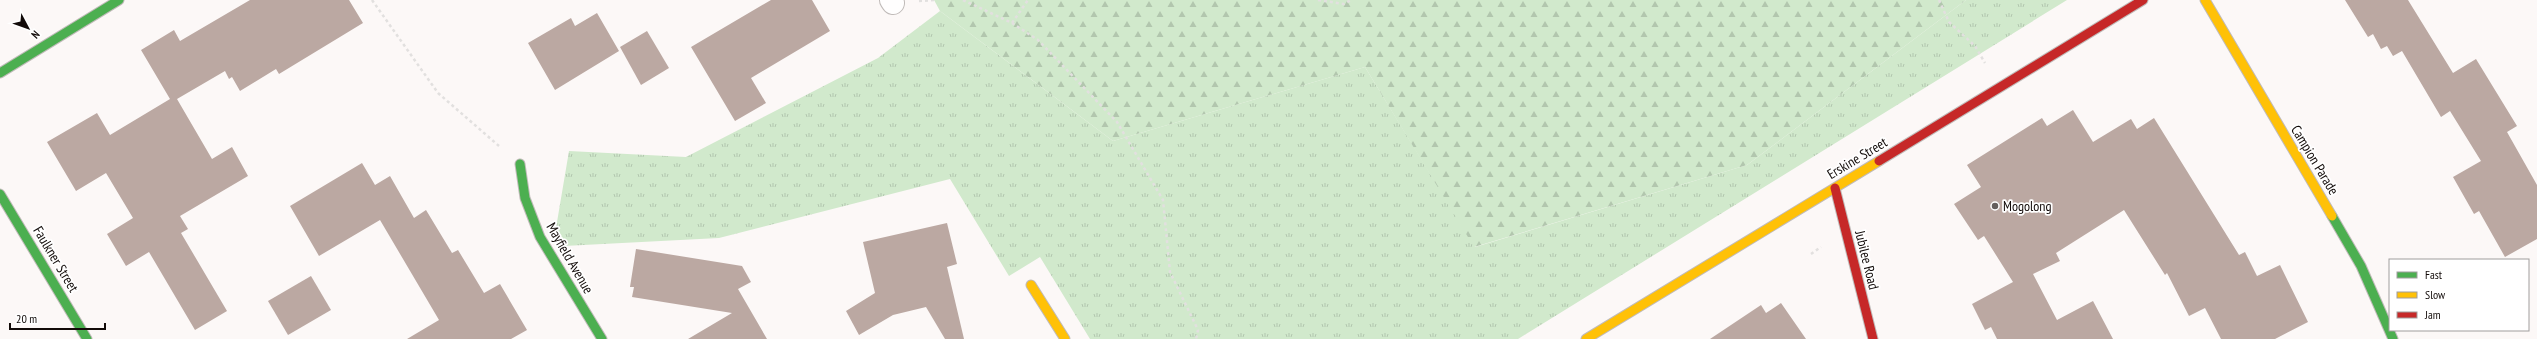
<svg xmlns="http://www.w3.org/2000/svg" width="2537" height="339" font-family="'PT Sans Narrow',sans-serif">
  <defs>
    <pattern id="grass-tufts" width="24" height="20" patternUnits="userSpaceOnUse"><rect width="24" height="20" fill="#d1e9cc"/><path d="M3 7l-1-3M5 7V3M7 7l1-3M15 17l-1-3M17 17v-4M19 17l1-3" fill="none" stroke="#b2c6ae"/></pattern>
    <pattern id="forest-firs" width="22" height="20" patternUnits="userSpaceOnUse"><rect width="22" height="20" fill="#d1e9cc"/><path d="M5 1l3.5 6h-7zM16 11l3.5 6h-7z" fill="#b2c6ae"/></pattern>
  </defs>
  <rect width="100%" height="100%" fill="#fcf8f7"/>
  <path fill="url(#grass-tufts)" d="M1966,0H2067L1518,339H1090L1040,257L1009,276L950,179L719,238L564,246L556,228L569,151L686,157L878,58L940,11L1113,141L1365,67L1475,247L1747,165Z"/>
  <path fill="url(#forest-firs)" d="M934,0H1966L1747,165L1474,247L1365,67L1113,141L940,11Z"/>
  <g fill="#bba8a2">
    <path d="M250,0H349L363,23L279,74L276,69L240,91L232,77L229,79L225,71L177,99L212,159L232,147L248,176L180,216L188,229L181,233L227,311L195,330L149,252L126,266L107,234L133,218L106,173L76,191L47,142L97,113L110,135L170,99L141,50L174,30L180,41Z"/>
    <path d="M771,0H812L830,31L751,78L766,103L735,121L691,47Z"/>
    <path d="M2345,0H2408L2453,73L2476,59L2517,126L2507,132L2537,185V239L2505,257L2479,211L2474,214L2453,177L2481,161L2450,111L2441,117L2402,51L2393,56L2387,46L2381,49L2373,34L2368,37Z"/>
    <path d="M597,13L619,51L555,90L528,43L571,18L575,26Z"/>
    <path d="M647,31L669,68L641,85L620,47Z"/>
    <path d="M2073,110L2093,142L2131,119L2137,129L2154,118L2239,255L2245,252L2257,276L2280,265L2308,322L2275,339H2221L2205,308L2189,316L2167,273L2165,275L2124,210L2056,253L2060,261L2033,274L2057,320L2093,301L2113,339H1997L1991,327L1985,330L1972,304L2013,282L1984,236L1978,240L1954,204L1981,187L1967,165L2042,118L2047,126Z"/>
    <path d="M362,163L375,185L390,176L414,218L426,210L452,253L458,250L484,293L500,284L527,330L511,339H407L439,320L380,220L319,256L290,206Z"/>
    <path d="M947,223L957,264L947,267L964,339H945L926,307L893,315L859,335L846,311L875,293L863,242Z"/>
    <path d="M636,249L742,266L751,282L738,289L767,339H688L732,313L632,297L634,287H630Z"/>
    <path d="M311,276L331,310L288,335L268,301Z"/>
    <path d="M1781,303L1806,339H1710L1761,305L1766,313Z"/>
  </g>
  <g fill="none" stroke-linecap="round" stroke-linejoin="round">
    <defs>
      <path id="street" d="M891,0L893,3"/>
      <g id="fast">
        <path d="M0,73L119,0"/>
        <path d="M520,164L525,198L540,237L602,339"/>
        <path d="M0,194L87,339"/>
        <path d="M2332,216L2361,266L2393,339"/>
      </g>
      <g id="slow">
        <path d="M2205,0L2332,216"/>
        <path d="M1031,285L1065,339"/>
        <path d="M1586,339L1879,161"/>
      </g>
      <g id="jam">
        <path d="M1879,161L2143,0"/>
        <path d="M1835,188L1873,339"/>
      </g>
    </defs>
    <use href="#street" stroke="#c0bbb9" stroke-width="24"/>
    <use href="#fast" stroke="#c0bbb9" stroke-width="11"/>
    <use href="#slow" stroke="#c0bbb9" stroke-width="11"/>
    <use href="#jam" stroke="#c0bbb9" stroke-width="11"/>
    <g stroke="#e2e0df" stroke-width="2.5" stroke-dasharray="3 3" stroke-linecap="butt">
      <path d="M372,0L438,93L499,146"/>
      <path d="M963,0L1012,23L1038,40L1117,122L1163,200L1170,272L1198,330L1196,339"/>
      <path d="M1318,0L1344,4L1351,0"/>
      <path d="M1939,0L1949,22L1975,46L1985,63"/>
      <path d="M919,1L936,0"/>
      <path d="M1012,23L1028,0"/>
      <path d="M1811,254L1821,247"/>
    </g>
    <use href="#street" stroke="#fffefe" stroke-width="22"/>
    <use href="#fast" stroke="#4caf50" stroke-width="9"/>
    <use href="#slow" stroke="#ffc107" stroke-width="9"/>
    <use href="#jam" stroke="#c62828" stroke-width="9"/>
  </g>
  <circle fill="#645e5c" stroke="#fff" stroke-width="1.5" cx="1995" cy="206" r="4"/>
  <g text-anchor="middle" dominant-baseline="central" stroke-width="3.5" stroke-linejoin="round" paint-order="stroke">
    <g font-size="14" fill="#120b09" stroke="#fff">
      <text transform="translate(1857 158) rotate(-31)">Erskine Street</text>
      <text transform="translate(2315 160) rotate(59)">Campion Parade</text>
      <text transform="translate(570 258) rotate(60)">Mayfield Avenue</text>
      <text transform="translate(56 259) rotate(59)">Faulkner Street</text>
      <text transform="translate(1867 260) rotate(76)">Jubilee Road</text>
    </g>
    <g font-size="14" fill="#120b09" stroke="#fff" text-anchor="start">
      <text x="2003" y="206">Mogolong</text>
    </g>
  </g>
  <rect x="2389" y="259" width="140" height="72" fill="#ffffff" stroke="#a09d9d"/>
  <rect x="2397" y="272" width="20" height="6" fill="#4caf50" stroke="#a09d9d"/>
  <text x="2425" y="279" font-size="12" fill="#120b09">Fast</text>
  <rect x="2397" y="292" width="20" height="6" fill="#ffc107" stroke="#a09d9d"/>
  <text x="2425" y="299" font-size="12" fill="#120b09">Slow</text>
  <rect x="2397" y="312" width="20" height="6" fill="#c62828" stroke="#a09d9d"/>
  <text x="2425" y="319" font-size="12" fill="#120b09">Jam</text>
  <g transform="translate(28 28) rotate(131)" stroke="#ffffff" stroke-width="3" paint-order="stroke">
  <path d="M0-3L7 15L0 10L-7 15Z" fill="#120b09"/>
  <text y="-6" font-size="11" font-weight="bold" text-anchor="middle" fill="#120b09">N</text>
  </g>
  <path d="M10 323v6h95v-6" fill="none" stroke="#120b09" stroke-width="2"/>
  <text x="16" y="323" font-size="12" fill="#120b09" stroke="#ffffff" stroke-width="3" paint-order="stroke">20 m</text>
</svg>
